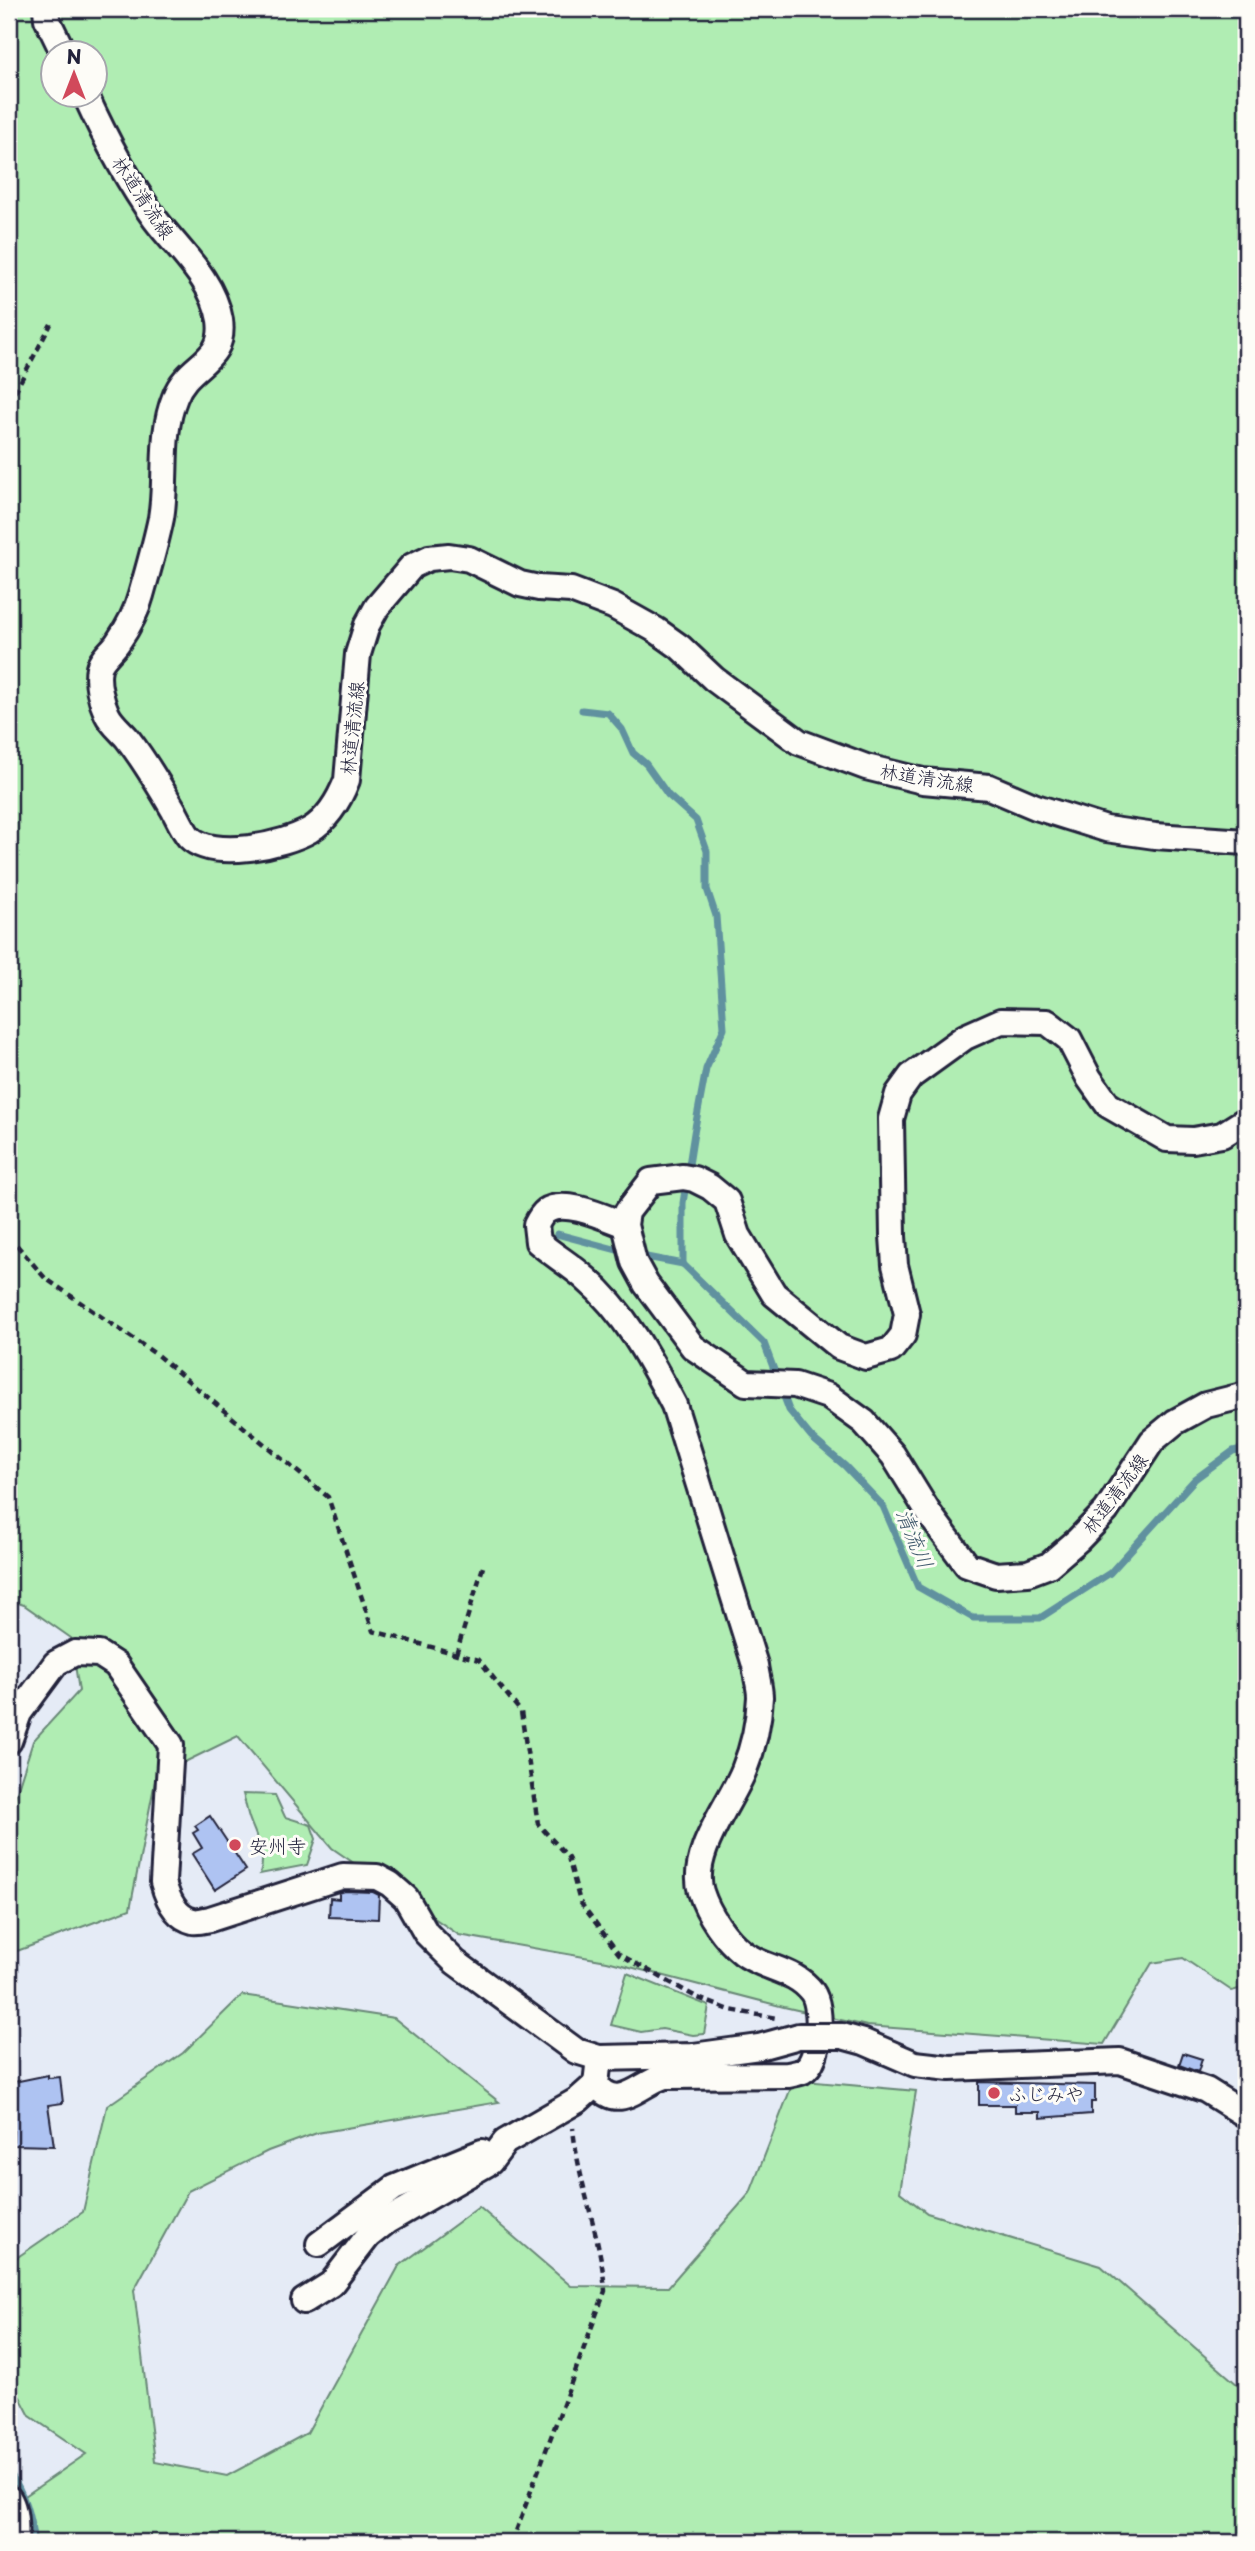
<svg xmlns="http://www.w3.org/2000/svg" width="1255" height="2551" font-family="'Playpen Sans','Klee One',sans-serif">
  <rect width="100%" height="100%" fill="#e5ebf6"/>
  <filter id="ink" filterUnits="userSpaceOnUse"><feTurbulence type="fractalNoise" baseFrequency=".0143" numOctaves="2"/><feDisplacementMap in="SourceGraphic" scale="14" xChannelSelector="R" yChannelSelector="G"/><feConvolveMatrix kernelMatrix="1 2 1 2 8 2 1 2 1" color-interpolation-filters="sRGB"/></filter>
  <g filter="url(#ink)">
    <g fill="#b0edb3" stroke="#698877" stroke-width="2" fill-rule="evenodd">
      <path d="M9,9H1246V1987L1232,1991L1183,1958L1152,1963L1104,2044L867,2026L784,2007L607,1961L459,1935L332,1848L238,1736L156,1776L130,1909L9,1954V1809L12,1807L33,1741L79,1691L71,1638L24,1605L9,1600ZM52,52H94V94H52Z"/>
      <path d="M243,1794L275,1795L285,1817L311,1825L316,1839L307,1865L260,1874C266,1855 258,1841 251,1823C247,1814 246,1804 243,1794Z"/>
      <path d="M627,1973L709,2006L704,2034L693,2035L662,2029L641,2032L611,2025Z"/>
      <path d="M242,1995L394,2018L499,2102L317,2133L268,2151L188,2191L134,2290L155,2462L227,2476L307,2433L399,2266L479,2207L571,2286L668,2287L750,2193L794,2080L916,2091L900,2192L927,2213L1101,2266L1246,2392V2542H9V2507L86,2454L30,2416L9,2376V2263L83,2212L107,2106L183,2053Z"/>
    </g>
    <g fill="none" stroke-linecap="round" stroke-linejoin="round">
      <g stroke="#60919f" stroke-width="7">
        <path d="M582,710L608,713L622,729L633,753L646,764L668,795L696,820L707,851V889L716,916L724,1028L706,1069L694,1133L683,1203V1264"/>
        <path d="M557,1234L625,1252"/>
        <path d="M636,1255L683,1264"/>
        <path d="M683,1264L764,1343L789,1410L811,1437L845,1466L883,1506L918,1587L973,1618H1040L1110,1573L1195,1479L1233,1451L1246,1448"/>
        <path d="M9,2472C25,2493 30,2517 34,2542"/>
      </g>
    </g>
    <g fill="#aec3f2" stroke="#22223b" stroke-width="2">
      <path d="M210,1816L246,1870L215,1890L192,1854L202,1848L193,1833L198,1830L195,1826Z"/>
      <path d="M345,1891L373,1892L379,1895L378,1919L329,1917L330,1898L339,1899V1893Z"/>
      <path d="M1183,2053L1202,2059L1198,2072L1179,2065Z"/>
      <path d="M48,2075V2078L60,2077L63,2103L48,2105L54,2146L13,2145L14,2116L9,2117V2083Z"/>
      <path d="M979,2082L1095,2085V2102H1091V2114L1040,2118V2112H1015V2105H979Z"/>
    </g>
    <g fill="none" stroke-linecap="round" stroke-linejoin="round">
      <defs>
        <g id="minor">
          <path d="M46,9L47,19L63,52"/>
          <path d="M85,94C105,138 127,180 155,219C179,251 213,279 220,320C226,363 188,362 175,397C159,437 168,477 161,518C156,543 148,570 141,595C137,610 127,629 118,642C113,650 101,659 99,668C96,682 101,701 107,714C111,723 121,731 127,738C145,761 159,785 173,809C178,818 183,830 189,837C213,861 284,845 310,830C328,819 340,798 347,780L358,654L367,625L377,607L412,566L429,558L449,556L469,559L520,584L539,588L571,590L613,606L656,630L680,647L714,679L799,742L866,767L923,781L989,787L1036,807L1106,829L1155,836L1246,842"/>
          <path d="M1246,1120L1222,1135L1193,1140L1167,1139L1108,1105L1089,1078L1069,1039L1047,1022L1001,1021L965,1037L911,1076L898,1094L891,1119L893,1236L895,1265L907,1314L903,1335L891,1350L866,1357L839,1347L774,1294L738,1235L727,1201L710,1187L694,1179L683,1177L651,1181L627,1212L625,1225L634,1262L646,1284L693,1347L746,1383L795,1385L828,1396L864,1422L893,1455L930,1515L967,1565L996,1575L1028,1573L1049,1565L1078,1540L1106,1511L1152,1441L1175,1422L1206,1405L1246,1395"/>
          <path d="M9,1741L19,1713L56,1663L75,1653L99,1654L116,1665L171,1745L163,1882C167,1897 175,1917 193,1921C197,1922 205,1920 210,1919L343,1876L377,1877L390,1884L406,1898L426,1933L455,1962L576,2051L599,2058L693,2056L759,2047L799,2036"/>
          <path d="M842,2036L864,2042L915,2064L950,2068L1120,2061L1206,2090L1246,2115"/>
          <path d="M599,2058L596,2084C619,2114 640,2083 665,2076L788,2075C792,2074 799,2073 803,2071C821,2061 823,2007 812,1992C795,1969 764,1969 743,1953C725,1939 708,1914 701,1892C689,1854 730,1805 744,1770C753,1748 759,1720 760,1697C760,1687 756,1675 755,1665L674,1405C650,1359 625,1312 585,1278C571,1265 553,1255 538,1242L536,1225C538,1221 542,1214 546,1211C565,1198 606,1218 625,1225"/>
          <path d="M319,2244L394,2188L482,2152"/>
          <path d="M304,2301L331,2284L368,2236L387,2221L490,2162L505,2142L578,2100L596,2084"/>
          <path d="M9,2499C16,2510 16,2528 15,2542"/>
        </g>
      </defs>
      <use href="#minor" stroke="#22223b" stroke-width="30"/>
      <g stroke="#22223b" stroke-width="4.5" stroke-dasharray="7 5" stroke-linecap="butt">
        <path d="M9,403L51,324"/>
        <path d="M9,1236L45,1278L157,1355L328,1497L373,1631L479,1660L521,1712L538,1824L568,1857L580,1902L619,1954L698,1998L730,2010L776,2018"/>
        <path d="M456,1654L483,1567"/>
        <path d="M512,2542L605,2291C601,2235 578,2183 573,2128"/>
      </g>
      <use href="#minor" stroke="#fdfcf7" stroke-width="24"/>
      <defs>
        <path id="minor-bridge" d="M799,2036H842"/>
      </defs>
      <use href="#minor-bridge" stroke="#22223b" stroke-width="30" stroke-linecap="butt"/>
      <use href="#minor-bridge" stroke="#fdfcf7" stroke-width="24"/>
    </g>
  </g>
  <g fill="#d1495b" stroke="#fdfcf7" stroke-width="2.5">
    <circle cx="235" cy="1845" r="7"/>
    <circle cx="994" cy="2093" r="7"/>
  </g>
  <g text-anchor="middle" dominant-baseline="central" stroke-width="6" stroke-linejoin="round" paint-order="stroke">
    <g font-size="19" fill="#22223b" stroke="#fdfcf7">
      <text transform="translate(144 197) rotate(56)">林道清流線</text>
      <text transform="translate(351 728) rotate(-84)">林道清流線</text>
      <text transform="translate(927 777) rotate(9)">林道清流線</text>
      <text transform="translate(1114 1493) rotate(-53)">林道清流線</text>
    </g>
    <g font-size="19" fill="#22223b" stroke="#fdfcf7" text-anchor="start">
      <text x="249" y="1845">安州寺</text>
      <text x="1008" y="2093">ふじみや</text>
    </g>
    <g font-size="21" font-style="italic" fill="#415a6d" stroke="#fdfcf7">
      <text transform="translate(916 1538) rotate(67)">清流川</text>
    </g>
  </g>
  <rect width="1255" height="2551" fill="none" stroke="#fdfcf7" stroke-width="35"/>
  <rect x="18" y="18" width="1220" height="2516" fill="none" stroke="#22223b" stroke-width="2.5" filter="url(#ink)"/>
  <g transform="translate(74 74)"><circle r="33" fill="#fdfcf7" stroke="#a5a5ac" stroke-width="2"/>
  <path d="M0-5L12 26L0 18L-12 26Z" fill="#d1495b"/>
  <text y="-10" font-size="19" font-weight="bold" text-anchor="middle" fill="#22223b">N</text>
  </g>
</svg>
